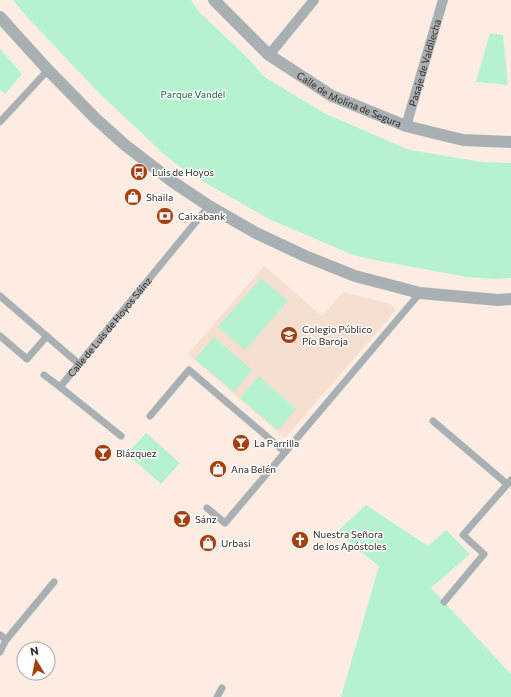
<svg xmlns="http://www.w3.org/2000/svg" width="511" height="697" font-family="Commissioner,sans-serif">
  <rect width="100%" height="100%" fill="#fcece2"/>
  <path fill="#f6dfd0" d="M264,266L322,316L343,292L390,304L396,310L285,438L188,354Z"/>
  <g fill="#b5f2d0">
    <path d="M13,0H191L198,11L250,60L263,76L324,113L409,150L482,162L511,163V278L494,279L467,277L375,260L353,255L269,219L190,174L166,156L100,94L27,17Z"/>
    <path d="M490,33L503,35L508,85L476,82Z"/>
    <path d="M0,49L22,74L5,94L0,90Z"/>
    <path d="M261,278L288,301L245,350L218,327Z"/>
    <path d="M214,337L252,370L234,392L195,359Z"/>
    <path d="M259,376L296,409L278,430L240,398Z"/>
    <path d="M146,433L180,463L161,484L127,454Z"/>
    <path d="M366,505L428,546L446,530L470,554L431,588L511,674V697H341L379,566L337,532Z"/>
  </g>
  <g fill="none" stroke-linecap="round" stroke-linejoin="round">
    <g stroke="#a9b0b4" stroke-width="7">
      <path d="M0,122L48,70"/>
      <path d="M0,296L79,364"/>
      <path d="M0,336L27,359L47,336"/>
      <path d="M44,375L60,387"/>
      <path d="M150,416L189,370L285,452"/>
      <path d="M433,421L507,484"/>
      <path id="s1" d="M121,436L60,387L209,206"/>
      <path d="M207,508L225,523L420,293"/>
      <path d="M444,602L484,554L463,535L511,480"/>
      <path d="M0,635L6,640L0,652"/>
      <path d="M6,640L54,582"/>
      <path d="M217,697L222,688"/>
    </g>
    <g stroke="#a9b0b4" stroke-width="10">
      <path d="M269,55L314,0"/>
      <path id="s2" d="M406,126L443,0"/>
    </g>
    <path stroke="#a9b0b4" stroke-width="12" id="s3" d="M214,0L269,55L332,96L406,126L463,140L511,142"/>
    <path stroke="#a9b0b4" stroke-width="12" d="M0,17L48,70L96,119L125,145L173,182L209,206L256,233L305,256L355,276L420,293L498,300L511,299"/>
  </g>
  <defs>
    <symbol id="bus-disc" viewBox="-11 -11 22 22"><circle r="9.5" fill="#a5400e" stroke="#fff"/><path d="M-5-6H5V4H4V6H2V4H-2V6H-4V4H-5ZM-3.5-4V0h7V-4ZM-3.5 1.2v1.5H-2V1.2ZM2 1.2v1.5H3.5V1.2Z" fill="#fff"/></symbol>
    <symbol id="shop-disc" viewBox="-11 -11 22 22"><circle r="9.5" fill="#a5400e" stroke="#fff"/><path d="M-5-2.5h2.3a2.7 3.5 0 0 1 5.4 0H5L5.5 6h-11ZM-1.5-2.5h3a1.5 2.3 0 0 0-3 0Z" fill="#fff"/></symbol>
    <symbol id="bank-disc" viewBox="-11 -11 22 22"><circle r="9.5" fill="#a5400e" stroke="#fff"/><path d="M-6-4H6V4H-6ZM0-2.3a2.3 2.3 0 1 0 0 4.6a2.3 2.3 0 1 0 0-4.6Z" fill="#fff"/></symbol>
    <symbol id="school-disc" viewBox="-11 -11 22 22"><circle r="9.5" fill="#a5400e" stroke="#fff"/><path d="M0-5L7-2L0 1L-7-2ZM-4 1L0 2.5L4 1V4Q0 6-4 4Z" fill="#fff"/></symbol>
    <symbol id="bar-disc" viewBox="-11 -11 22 22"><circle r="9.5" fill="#a5400e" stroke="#fff"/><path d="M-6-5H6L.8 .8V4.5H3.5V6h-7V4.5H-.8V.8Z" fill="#fff"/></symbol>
    <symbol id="church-disc" viewBox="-11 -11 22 22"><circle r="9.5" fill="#a5400e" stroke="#fff"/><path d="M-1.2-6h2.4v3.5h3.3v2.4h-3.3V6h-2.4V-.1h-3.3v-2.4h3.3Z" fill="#fff"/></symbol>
  </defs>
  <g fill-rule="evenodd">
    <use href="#bus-disc" x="129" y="162" width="20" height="20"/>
    <use href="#shop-disc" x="123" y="187" width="20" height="20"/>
    <use href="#bank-disc" x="155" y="206" width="20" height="20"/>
    <use href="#school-disc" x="279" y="325" width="20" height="20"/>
    <use href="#bar-disc" x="231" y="433" width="20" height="20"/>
    <use href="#bar-disc" x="93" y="443" width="20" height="20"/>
    <use href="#shop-disc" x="208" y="459" width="20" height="20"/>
    <use href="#bar-disc" x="172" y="509" width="20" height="20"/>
    <use href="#church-disc" x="290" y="530" width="20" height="20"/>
    <use href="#shop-disc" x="198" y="533" width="20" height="20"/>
  </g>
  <g text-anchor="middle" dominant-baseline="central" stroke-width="3" stroke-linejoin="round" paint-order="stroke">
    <g font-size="10" fill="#302a26" stroke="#fff">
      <text stroke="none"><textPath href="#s2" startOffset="66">Pasaje de Valdilecha</textPath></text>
      <text stroke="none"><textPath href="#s3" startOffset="170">Calle de Molina de Segura</textPath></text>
      <text stroke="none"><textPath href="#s1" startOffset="156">Calle de Luis de Hoyos Sáinz</textPath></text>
    </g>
    <g font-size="10" fill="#115f3f" stroke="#fff">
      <text x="193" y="94">Parque Vandel</text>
    </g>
    <g font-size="10" fill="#302a26" stroke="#fff" text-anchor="start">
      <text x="152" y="172">Luis de Hoyos</text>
      <text x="146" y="197">Shaila</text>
      <text x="178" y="216">Caixabank</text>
      <text x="302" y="329">Colegio Público<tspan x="302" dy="12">Pío Baroja</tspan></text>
      <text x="254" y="443">La Parrilla</text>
      <text x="116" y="453">Blázquez</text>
      <text x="231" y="469">Ana Belén</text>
      <text x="195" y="519">Sánz</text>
      <text x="313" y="534">Nuestra Señora<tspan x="313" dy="12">de los Apóstoles</tspan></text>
      <text x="221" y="543">Urbasi</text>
    </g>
  </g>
  <g transform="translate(36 661) rotate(350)"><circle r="19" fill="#ffffff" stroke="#acaaa8"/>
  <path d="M0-3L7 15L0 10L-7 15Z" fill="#a5400e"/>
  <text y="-6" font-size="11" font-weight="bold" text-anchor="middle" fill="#302a26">N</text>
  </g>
</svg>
